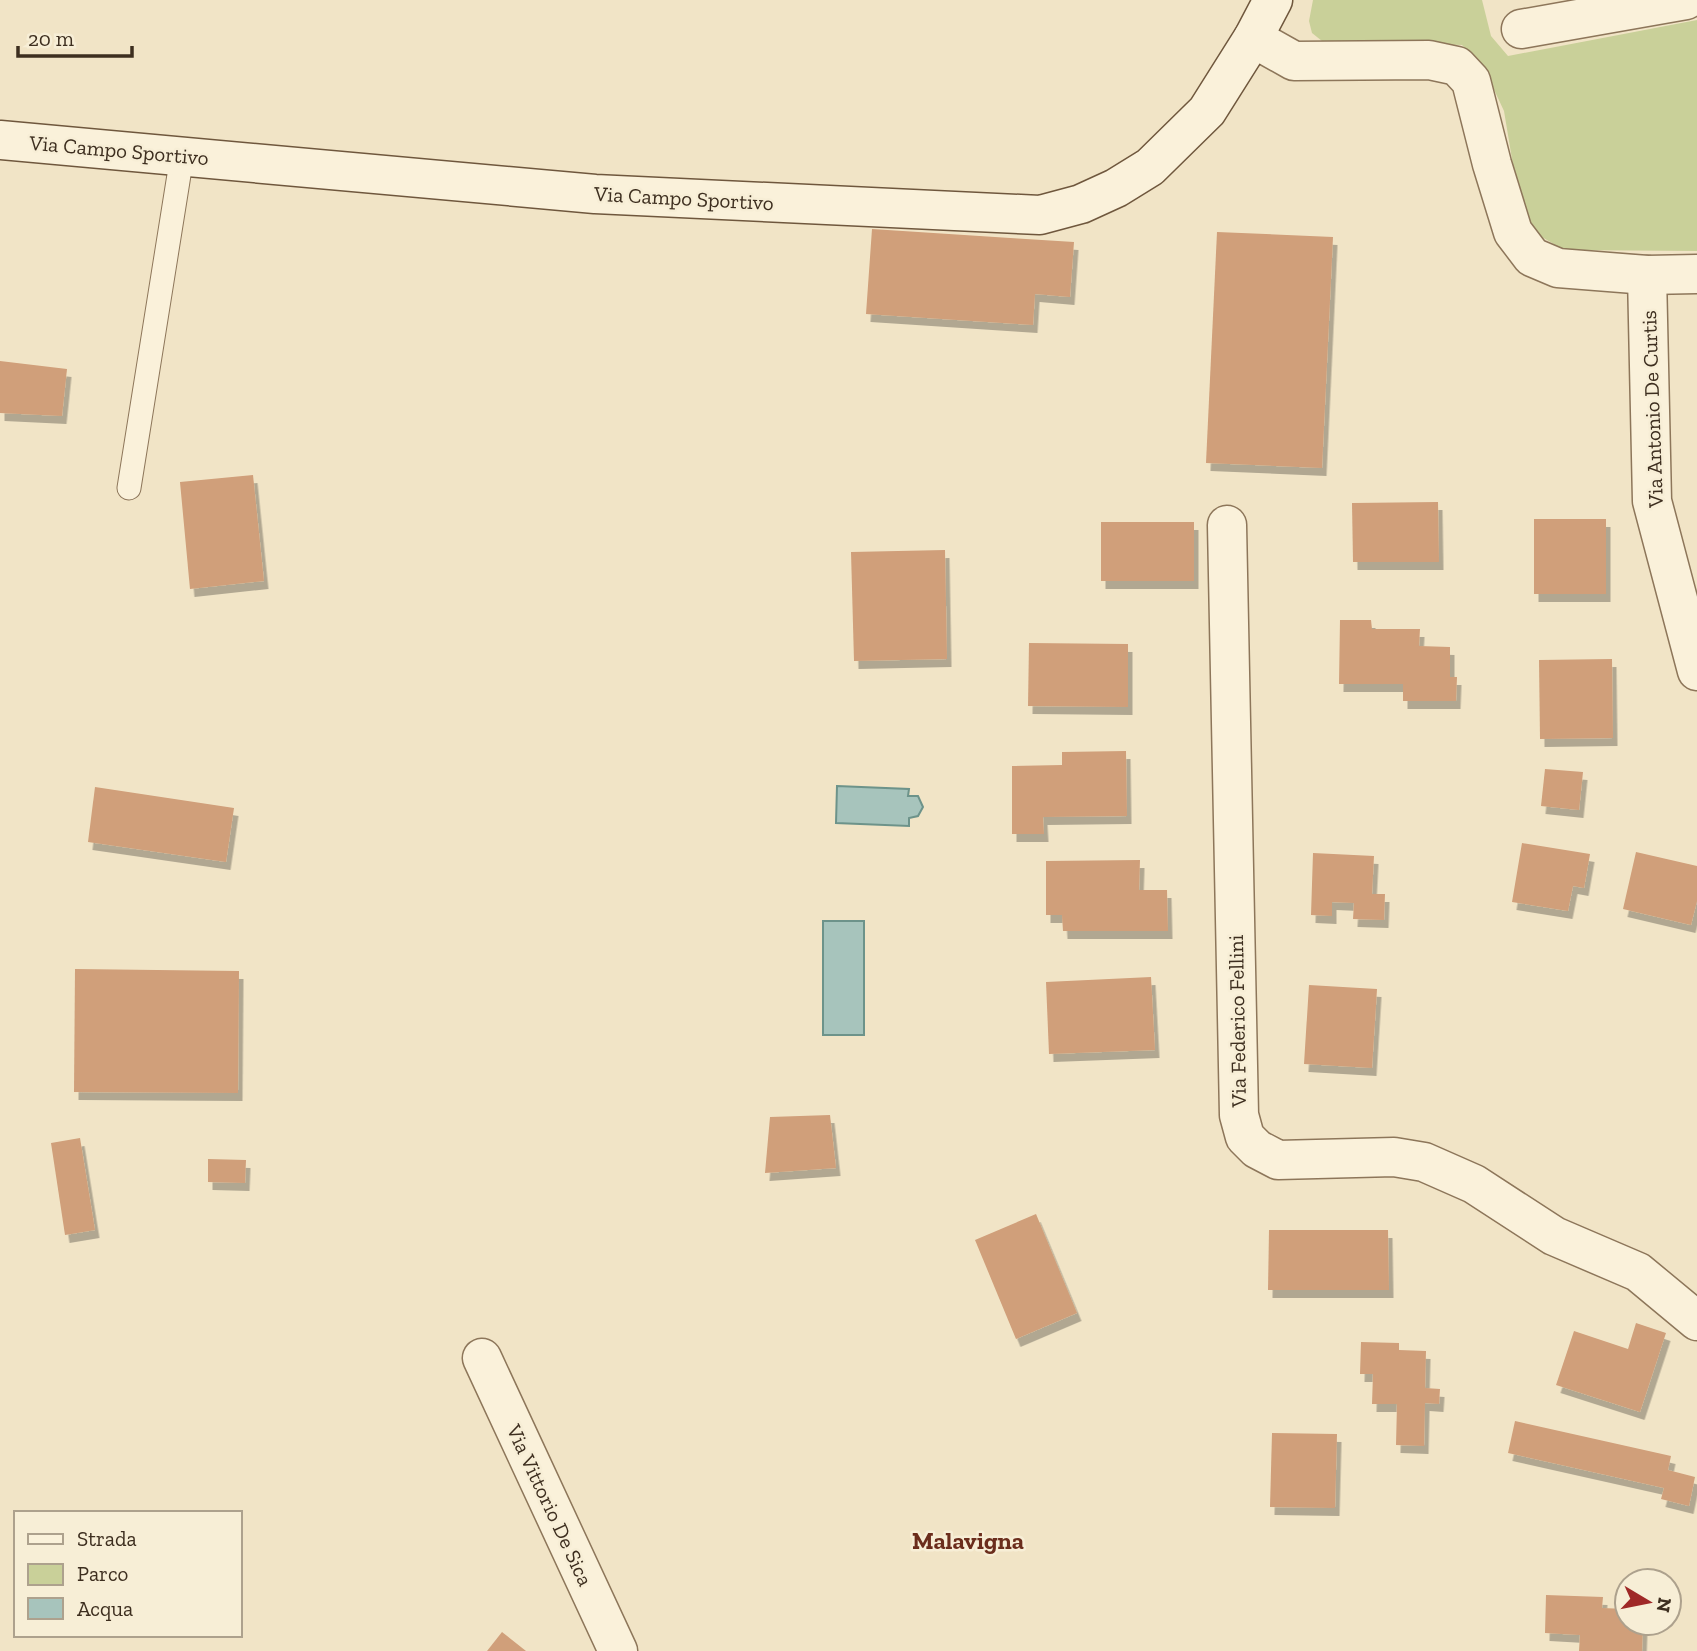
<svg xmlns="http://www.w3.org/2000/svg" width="1697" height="1651" font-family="'Zilla Slab',serif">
  <defs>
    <filter id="shadow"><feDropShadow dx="4.5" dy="8" stdDeviation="0" flood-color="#0004"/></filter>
  </defs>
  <rect width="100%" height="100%" fill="#f1e4c6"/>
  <path fill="#c9d099" d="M1313,0H1482L1491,36L1508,56L1697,20V251L1564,250L1535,233L1522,219L1504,111L1483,66L1462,45L1322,41L1312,33L1309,21Z"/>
  <g fill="#a7c4bc" stroke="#6d938a" stroke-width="2">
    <path d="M837,786L909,789L908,796H918L923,807L918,816L909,818V826L836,823Z"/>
    <rect x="823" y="921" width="41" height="114"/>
  </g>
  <g fill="#d09f7a" filter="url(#shadow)">
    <path d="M872,229L1074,242L1070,297L1035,294L1033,325L866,314Z"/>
    <path d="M1217,232L1333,237L1322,468L1206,463Z"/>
    <path d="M0,361L67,369L62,416L0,413Z"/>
    <path d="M253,475L264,581L190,589L180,482Z"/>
    <path d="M1438,502L1439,562H1353L1352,503Z"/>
    <rect x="1534" y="519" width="72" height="75"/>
    <rect x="1101" y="522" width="93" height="59"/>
    <path d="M945,550L947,659L854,661L851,552Z"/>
    <path d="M1340,620H1371L1372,629H1420L1419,646L1450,647V677H1457L1456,701H1403V684H1339Z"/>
    <path d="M1029,643L1128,644V707L1028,706Z"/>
    <path d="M1612,659L1613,738L1540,739L1539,660Z"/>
    <path d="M1126,751L1127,816L1043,817L1044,834H1012V766L1062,765V752Z"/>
    <path d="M1545,769L1583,772L1579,810L1541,806Z"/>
    <path d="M95,787L234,808L226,862L88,842Z"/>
    <path d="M1522,843L1590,854L1584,888L1573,886L1568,911L1512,902Z"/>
    <path d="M1636,852L1697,866V901L1691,925L1623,909Z"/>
    <path d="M1313,853L1374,856L1372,894H1385L1384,920L1353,919L1354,903L1332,902V916L1311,915Z"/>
    <path d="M1140,860L1139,890H1167L1168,931H1063L1062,915H1046V861Z"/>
    <path d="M75,969L239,971L238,1093L74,1092Z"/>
    <path d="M1151,977L1155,1050L1049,1054L1046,982Z"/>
    <path d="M1309,985L1377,989L1372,1068L1304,1064Z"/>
    <path d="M830,1115L836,1168L765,1173L770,1117Z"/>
    <path d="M80,1138L95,1230L65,1235L51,1143Z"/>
    <path d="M208,1159L246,1160L245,1183L208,1182Z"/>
    <path d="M1036,1214L1077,1313L1016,1339L975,1240Z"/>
    <path d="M1269,1230H1388L1389,1290H1268Z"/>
    <path d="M1636,1323L1666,1333L1640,1412L1556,1385L1574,1331L1628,1349Z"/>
    <path d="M1361,1342L1399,1343V1350L1426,1351L1425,1388L1440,1389L1439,1404L1425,1403L1424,1446L1396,1445L1397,1404H1372L1373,1374H1360Z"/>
    <path d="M1515,1421L1671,1456L1668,1470L1695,1477L1689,1506L1661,1499L1664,1488L1508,1453Z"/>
    <path d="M1272,1433L1337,1434L1335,1508L1270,1507Z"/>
    <path d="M1546,1595L1603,1597L1602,1608L1627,1609V1623H1643L1642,1651H1579L1580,1635L1545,1633Z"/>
    <path d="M502,1632L526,1651H487Z"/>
  </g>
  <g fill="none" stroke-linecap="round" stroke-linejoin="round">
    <defs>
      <path id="lane" d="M129,488L182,156"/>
      <g id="street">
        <path d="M1521,29L1686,0"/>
        <path d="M1253,38L1294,61L1429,60L1457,66L1471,81L1492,164L1513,232L1532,257L1558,268L1647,275L1697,274"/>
        <path d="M1647,275L1652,501L1697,671"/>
        <path d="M1227,525L1239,1115L1245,1137L1257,1149L1278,1160L1394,1157L1424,1162L1474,1184L1554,1236L1638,1272L1697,1321"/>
        <path d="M482,1358L618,1651"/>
      </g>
      <path id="secondary" d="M0,140L595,194L1040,215L1081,204L1116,188L1150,167L1207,111L1253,38L1273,0"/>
    </defs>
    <use href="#lane" stroke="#8d765a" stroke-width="25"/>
    <use href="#street" stroke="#8d765a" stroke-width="41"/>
    <use href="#secondary" stroke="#6f573d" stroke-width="41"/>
    <use href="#lane" stroke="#faf1da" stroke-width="23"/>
    <use href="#street" stroke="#faf1da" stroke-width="38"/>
    <use href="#secondary" stroke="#faf1da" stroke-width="38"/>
  </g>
  <g text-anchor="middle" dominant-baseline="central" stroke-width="5" stroke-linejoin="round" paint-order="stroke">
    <g font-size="21" fill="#3d2e1f" stroke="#f7eed6">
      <text transform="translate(119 150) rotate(5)">Via Campo Sportivo</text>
      <text transform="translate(684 198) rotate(3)">Via Campo Sportivo</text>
      <text transform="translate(1652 409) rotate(-92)">Via Antonio De Curtis</text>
      <text transform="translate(1237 1021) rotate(-91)">Via Federico Fellini</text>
      <text transform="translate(550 1505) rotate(65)">Via Vittorio De Sica</text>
    </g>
    <g font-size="24" font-weight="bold" fill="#6b2d1c" stroke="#f7eed6">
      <text x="968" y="1540">Malavigna</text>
    </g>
  </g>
  <rect x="14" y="1511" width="228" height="126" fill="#f7eed6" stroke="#ada18d" stroke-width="2"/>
  <rect x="28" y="1534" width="35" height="10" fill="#faf1da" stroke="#ada18d" stroke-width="2"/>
  <text x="77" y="1546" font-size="21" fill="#3d2e1f">Strada</text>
  <rect x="28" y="1564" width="35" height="21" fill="#c9d099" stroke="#ada18d" stroke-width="2"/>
  <text x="77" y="1581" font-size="21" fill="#3d2e1f">Parco</text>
  <rect x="28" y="1598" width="35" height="21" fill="#a7c4bc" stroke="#ada18d" stroke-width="2"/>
  <text x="77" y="1616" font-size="21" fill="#3d2e1f">Acqua</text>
  <g transform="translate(1648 1602) rotate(100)"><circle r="33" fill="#f7eed6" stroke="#ada18d" stroke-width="2"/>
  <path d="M0-5L12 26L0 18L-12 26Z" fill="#9f2827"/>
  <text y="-10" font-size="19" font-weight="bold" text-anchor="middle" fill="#3d2e1f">N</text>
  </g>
  <path d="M18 46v10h114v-10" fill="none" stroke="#3d2e1f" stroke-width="3.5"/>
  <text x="28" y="46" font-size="21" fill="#3d2e1f" stroke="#f7eed6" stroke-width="5" paint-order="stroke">20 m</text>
</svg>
